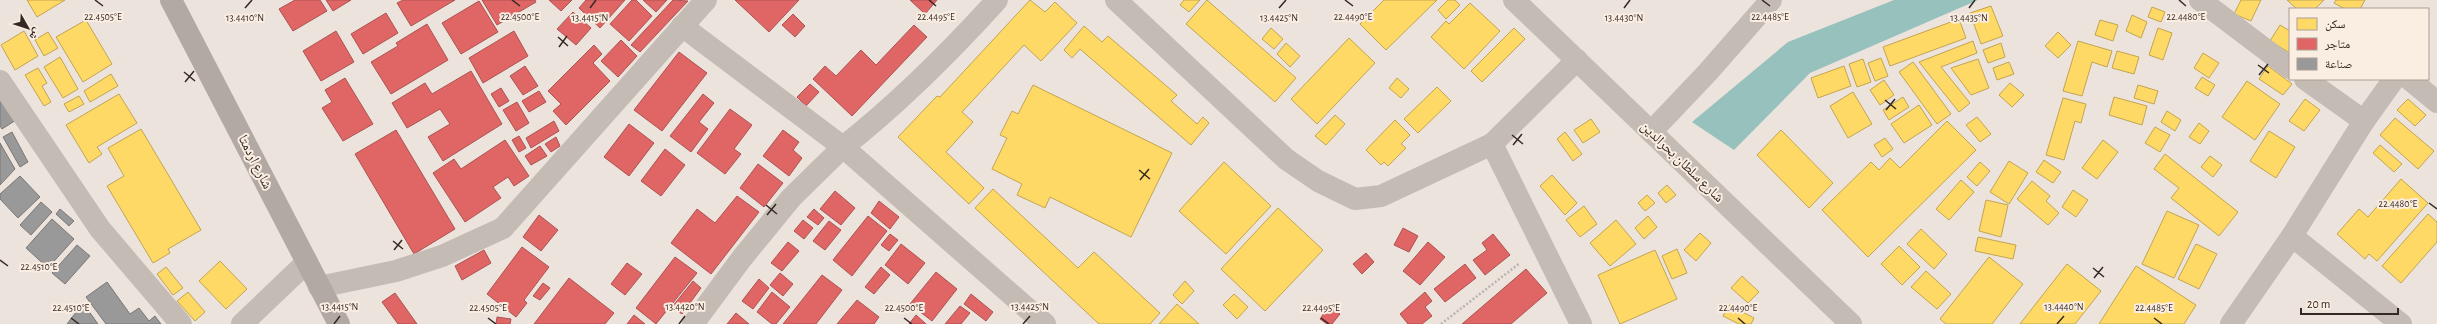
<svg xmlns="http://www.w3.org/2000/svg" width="2437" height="324" font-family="'Alegreya Sans','Noto Naskh Arabic',sans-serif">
  <rect width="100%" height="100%" fill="#ece3dc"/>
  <path fill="#96c1bd" d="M1894,0H1978L1810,73L1734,150L1692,122L1788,42Z"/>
  <g fill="#ffd966" stroke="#c2a452">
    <path d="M27,0H65L37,17Z"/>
    <path d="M1030,0L1045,12L1055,2L1077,23L1041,61L1024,45L962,112L973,122L946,152L984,188L969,204L898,137L937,96L940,97Z"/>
    <path d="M1184,0H1200L1189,12L1180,5Z"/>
    <path d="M1207,0L1296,78L1275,102L1186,24Z"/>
    <path d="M1384,0H1437L1386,50L1360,24Z"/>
    <path d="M1448,0H1455L1460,5L1446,19L1438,10Z"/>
    <path d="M2241,0H2261L2251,21L2234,14Z"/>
    <path d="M2287,0H2324L2315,9H2297Z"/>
    <path d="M2336,0H2365L2360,9H2345L2334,3Z"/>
    <path d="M1470,3L1500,31L1464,69L1431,37L1446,21L1449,24Z"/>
    <path d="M1991,6L2003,36L1981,44L1970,13Z"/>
    <path d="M2152,7L2165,12L2161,22L2148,17Z"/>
    <path d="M2132,15L2147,22L2141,38L2126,31Z"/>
    <path d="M1959,19L1966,38L1890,66L1883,47Z"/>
    <path d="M86,20L112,64L83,82L56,37Z"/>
    <path d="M2100,20L2118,25L2113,41L2095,35Z"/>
    <path d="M2280,25L2290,31V53L2270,41Z"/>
    <path d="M1084,26L1102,42L1108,36L1177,95L1171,101L1197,124L1203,117L1209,123L1191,145L1080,49L1072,58L1064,50Z"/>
    <path d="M1271,28L1283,39L1274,49L1262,39Z"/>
    <path d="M1514,28L1525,39L1482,82L1471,71Z"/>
    <path d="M2158,28L2172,33L2163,60L2149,55Z"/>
    <path d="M24,31L38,56L15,70L1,45Z"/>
    <path d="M48,32L58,48L44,56L35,40Z"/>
    <path d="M2058,32L2071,45L2058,58L2045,46Z"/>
    <path d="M1349,38L1375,63L1317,124L1291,99Z"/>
    <path d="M1973,41L1977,53L1941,67L1970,103L1959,112L1919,62Z"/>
    <path d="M2078,41L2112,51L2107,67L2092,62L2082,96L2063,91Z"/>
    <path d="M1286,43L1300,56L1290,67L1277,54Z"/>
    <path d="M2001,43L2005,57L1988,63L1983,50Z"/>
    <path d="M2117,51L2139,57L2134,74L2112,68Z"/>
    <path d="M2203,53L2219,63L2209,78L2194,68Z"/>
    <path d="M60,57L78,89L63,98L44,67Z"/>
    <path d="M1881,58L1888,76L1875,81L1868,63Z"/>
    <path d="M1863,59L1871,82L1857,87L1849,64Z"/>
    <path d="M1978,59L1989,88L1971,95L1951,68Z"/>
    <path d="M1913,62L1951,114L1937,124L1899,72Z"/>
    <path d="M2009,62L2014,74L1997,80L1993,68Z"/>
    <path d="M1844,66L1851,86L1818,98L1811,78Z"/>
    <path d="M2268,66L2292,84L2283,95L2259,79Z"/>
    <path d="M38,68L47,83L42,86L51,102L44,106L25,75Z"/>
    <path d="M111,74L118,86L90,102L84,91Z"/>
    <path d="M2202,77L2215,85L2208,96L2195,88Z"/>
    <path d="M1397,78L1409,89L1401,98L1389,88Z"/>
    <path d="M1884,80L1894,95L1880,105L1870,90Z"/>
    <path d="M2247,81L2280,104L2255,140L2222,117Z"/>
    <path d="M2010,83L2024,95L2012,107L1999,95Z"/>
    <path d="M1033,85L1172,153L1131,237L1050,197L1045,208L1017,195L1022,184L992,169L1007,138L1000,135L1012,111L1018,114Z"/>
    <path d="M2138,85L2158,91L2154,104L2134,98Z"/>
    <path d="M1437,87L1451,101L1418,133L1404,119Z"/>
    <path d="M1853,92L1872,124L1848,138L1830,106Z"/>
    <path d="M119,94L137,123L97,147L102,154L89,163L66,125Z"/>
    <path d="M79,96L84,104L69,112L64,104Z"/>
    <path d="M1903,97L1909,107L1889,120L1883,110Z"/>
    <path d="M2114,97L2147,106L2142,125L2109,115Z"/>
    <path d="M2063,98L2086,104L2081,123L2075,121L2064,160L2046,155Z"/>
    <path d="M2305,99L2320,110L2304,131L2289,121Z"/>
    <path d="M2408,99L2426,115L2415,126L2397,110Z"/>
    <path d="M1919,105L1932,125L1904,143L1891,124Z"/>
    <path d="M2167,111L2181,120L2175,131L2161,122Z"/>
    <path d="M1335,115L1345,124L1326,145L1315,136Z"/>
    <path d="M1977,117L1991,134L1980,142L1966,125Z"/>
    <path d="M2395,118L2434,151L2418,169L2380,135Z"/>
    <path d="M1591,119L1600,132L1583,143L1574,130Z"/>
    <path d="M1395,120L1410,135L1401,144L1406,148L1388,166L1384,162L1381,165L1366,150Z"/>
    <path d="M1947,121L1976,150L1868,257L1822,210L1871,162L1879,170L1890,158L1900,168Z"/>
    <path d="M2199,123L2209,131L2200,144L2189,137Z"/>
    <path d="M2155,127L2170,135L2160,152L2145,143Z"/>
    <path d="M141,129L201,230L168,249L170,253L153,263L107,186L124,176L108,148Z"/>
    <path d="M1781,130L1833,183L1809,208L1757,155Z"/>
    <path d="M2269,131L2295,147L2276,178L2250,161Z"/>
    <path d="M1565,132L1582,154L1573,161L1557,139Z"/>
    <path d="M1885,138L1893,149L1882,157L1874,145Z"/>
    <path d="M2103,140L2118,152L2097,179L2082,168Z"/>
    <path d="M2380,145L2402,164L2394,172L2373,153Z"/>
    <path d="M2165,154L2238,212L2219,236L2171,198L2179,188L2154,169Z"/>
    <path d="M2210,156L2222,165L2213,177L2201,167Z"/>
    <path d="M2044,160L2061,172L2053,183L2036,172Z"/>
    <path d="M2009,161L2028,173L2009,204L1990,192Z"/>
    <path d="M1224,162L1271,206L1226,254L1179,211Z"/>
    <path d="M1980,162L1990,171L1977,186L1967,177Z"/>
    <path d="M1552,175L1577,203L1565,215L1540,186Z"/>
    <path d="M2401,179L2428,203L2377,261L2369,254L2365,259L2337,234L2359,209L2368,217Z"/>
    <path d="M1961,180L1974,192L1949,220L1936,209Z"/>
    <path d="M2032,181L2050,196L2046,201L2059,213L2048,225L2017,199Z"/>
    <path d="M1667,185L1676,195L1666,203L1658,193Z"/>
    <path d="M993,189L1078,268L1094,252L1160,313L1150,324H1099L975,208Z"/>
    <path d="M2073,190L2088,200L2076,217L2062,207Z"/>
    <path d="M1647,195L1655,203L1645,211L1638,203Z"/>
    <path d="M1986,200L2008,205L2001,237L1979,231Z"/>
    <path d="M1584,206L1597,224L1580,237L1566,220Z"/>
    <path d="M1278,208L1323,250L1265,311L1221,269Z"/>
    <path d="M2167,211L2199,225L2174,278L2142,264Z"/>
    <path d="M2428,214L2437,222V242L2401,283L2382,266Z"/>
    <path d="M1648,216L1657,227L1644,239L1635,228Z"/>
    <path d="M1616,220L1636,244L1610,266L1590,243Z"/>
    <path d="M1921,229L1947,254L1934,269L1907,244Z"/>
    <path d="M1700,233L1711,243L1696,261L1684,250Z"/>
    <path d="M1978,237L2016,245L2013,259L1975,251Z"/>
    <path d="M2196,244L2217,254L2199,289L2178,279Z"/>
    <path d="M1899,246L1920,267L1902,285L1881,264Z"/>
    <path d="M1677,249L1687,273L1672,279L1662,256Z"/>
    <path d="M1655,250L1677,299L1620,324L1598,275Z"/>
    <path d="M1989,257L2023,284L1992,324H1946L1940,319Z"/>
    <path d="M220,261L247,289L226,309L199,281Z"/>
    <path d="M2067,264L2101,291L2075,324H2020Z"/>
    <path d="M2136,266L2196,305L2184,324H2099Z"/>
    <path d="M166,267L183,288L173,295L157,274Z"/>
    <path d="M1926,271L1951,294L1937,309L1911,287Z"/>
    <path d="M1742,276L1759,292L1748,303L1731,288Z"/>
    <path d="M1185,281L1194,291L1182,304L1173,295Z"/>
    <path d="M188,292L205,312L195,321L177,301Z"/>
    <path d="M1234,294L1248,307L1237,319L1223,305Z"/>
    <path d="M1177,304L1199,324H1159Z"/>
    <path d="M1729,305L1754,318L1751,324H1739L1723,316Z"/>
  </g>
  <g fill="#e06666" stroke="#ac5352">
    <path d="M295,0H320L327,11L293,31L279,9Z"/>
    <path d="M326,0H351L333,11Z"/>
    <path d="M403,0H455L411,26L397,3Z"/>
    <path d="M482,0H535L536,2L497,25Z"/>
    <path d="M549,0H572L561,11Z"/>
    <path d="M586,0H625L600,28L579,8Z"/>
    <path d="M632,0H636L652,16L629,41L610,24Z"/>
    <path d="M643,0H667L656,12Z"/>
    <path d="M673,0L688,1L640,52L631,45Z"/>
    <path d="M735,0H799L769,32Z"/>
    <path d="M910,0H937L925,14Z"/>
    <path d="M479,1L498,32L461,54L442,23Z"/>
    <path d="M573,12L591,28L576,45L557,29Z"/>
    <path d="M386,13L398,33L363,54L351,34Z"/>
    <path d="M793,14L805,26L795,37L782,25Z"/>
    <path d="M427,24L448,60L391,94L371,62L398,46L396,43Z"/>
    <path d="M914,25L927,37L852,116L813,79L825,66L836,76L861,50L876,65Z"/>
    <path d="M336,31L354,62L321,81L303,51Z"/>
    <path d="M514,31L528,56L483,83L469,58Z"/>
    <path d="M621,40L637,56L618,77L601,61Z"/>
    <path d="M594,45L602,54L593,63L610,81L566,125L553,111L561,104L548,91Z"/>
    <path d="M679,52L707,73L662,131L634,110Z"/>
    <path d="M525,66L538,86L523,95L510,76Z"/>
    <path d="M471,71L502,124L443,161L428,137L450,124L440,109L407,128L392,103L425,83L432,94Z"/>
    <path d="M345,78L373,124L343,141L322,108L332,102L325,90Z"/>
    <path d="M810,84L819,92L806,106L797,97Z"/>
    <path d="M501,88L509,101L499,107L491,94Z"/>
    <path d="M539,91L546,102L529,112L522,101Z"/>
    <path d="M703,94L714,103L699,122L708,129L691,152L670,136Z"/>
    <path d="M517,102L529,123L516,131L503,110Z"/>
    <path d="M730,109L752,125L734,149L741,154L725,174L697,153Z"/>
    <path d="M554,121L559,131L531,148L526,138Z"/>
    <path d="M629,124L654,143L629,176L604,157Z"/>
    <path d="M396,130L455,229L414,254L355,154Z"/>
    <path d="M783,130L799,142L793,150L802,158L789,176L763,156Z"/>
    <path d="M519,136L526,148L519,152L512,140Z"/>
    <path d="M556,137L560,146L551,152L545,144Z"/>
    <path d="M505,140L529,176L514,186L508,177L493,187L501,198L465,222L433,173L454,159L461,169Z"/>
    <path d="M540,146L547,156L531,165L525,156Z"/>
    <path d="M665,149L685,165L661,196L641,181Z"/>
    <path d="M758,164L783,183L764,207L740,188Z"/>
    <path d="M835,191L855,208L841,225L820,209Z"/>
    <path d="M737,196L759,212L711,274L671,243L697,209L715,223Z"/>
    <path d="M879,201L899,217L890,229L871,213Z"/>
    <path d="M814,209L824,218L818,225L807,217Z"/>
    <path d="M539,215L558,230L541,251L523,237Z"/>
    <path d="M868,216L887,231L852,276L833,260Z"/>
    <path d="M803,220L813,228L804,239L794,231Z"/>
    <path d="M829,221L841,230L825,250L813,241Z"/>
    <path d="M1403,228L1418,236L1409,252L1394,245Z"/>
    <path d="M890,234L898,240L889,251L881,245Z"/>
    <path d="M1493,234L1510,255L1485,275L1473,260L1487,250L1482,243Z"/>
    <path d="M788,242L799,251L782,271L771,263Z"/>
    <path d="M1428,242L1445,257L1420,285L1403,271Z"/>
    <path d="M901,244L925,263L908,284L885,265Z"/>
    <path d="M522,247L549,267L524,300L527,303L516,317L487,294Z"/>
    <path d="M484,250L491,263L462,280L455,266Z"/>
    <path d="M1366,253L1374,262L1362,274L1353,264Z"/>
    <path d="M675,257L697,273L656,324L636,308Z"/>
    <path d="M627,263L642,274L625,295L611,284Z"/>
    <path d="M1465,264L1476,278L1445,302L1434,289Z"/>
    <path d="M881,267L890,275L874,294L865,287Z"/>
    <path d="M1526,269L1547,293L1511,324H1462Z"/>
    <path d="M936,272L957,289L932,321L910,304Z"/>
    <path d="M780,273L793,284L783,296L770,285Z"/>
    <path d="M822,275L842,290L816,324H783Z"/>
    <path d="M569,278L614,313L605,324H534Z"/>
    <path d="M759,279L769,288L753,309L742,301Z"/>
    <path d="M693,281L701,288L682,314L672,307Z"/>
    <path d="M543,283L550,288L540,300L533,296Z"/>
    <path d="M772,292L790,307L776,324H772L757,312Z"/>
    <path d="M1425,292L1432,301L1425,307L1432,316L1422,324H1408L1400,314Z"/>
    <path d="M395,293L417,324H398L382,302Z"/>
    <path d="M971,294L993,312L986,321L964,304Z"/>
    <path d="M857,300L879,317L874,324H837Z"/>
    <path d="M960,306L970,313L961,324H945Z"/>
    <path d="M1329,306L1340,314L1332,324H1327L1320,319Z"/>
    <path d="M736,313L749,324H727Z"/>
    <path d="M634,315L645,324H627Z"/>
    <path d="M916,315L926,324H909Z"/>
    <path d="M497,317L511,319L510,324H496Z"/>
  </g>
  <g fill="#999" stroke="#7b7776">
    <path d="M0,97L16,120L2,129L0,126Z"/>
    <path d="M12,132L28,162L20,167L3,137Z"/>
    <path d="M0,143L15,169L0,185Z"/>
    <path d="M20,176L40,197L18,218L0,199V194Z"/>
    <path d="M41,202L52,212L31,235L20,225Z"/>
    <path d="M60,209L74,221L69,226L56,214Z"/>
    <path d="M52,219L74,239L48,268L26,248Z"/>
    <path d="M77,245L90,256L65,284L52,273Z"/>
    <path d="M107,282L130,314L139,308L149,321L155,316L161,324H106L86,297Z"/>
    <path d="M83,303L98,324H67Z"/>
  </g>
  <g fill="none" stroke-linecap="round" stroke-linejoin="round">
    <path stroke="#bdb3ad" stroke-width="2.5" stroke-dasharray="2 2" stroke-linecap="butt" d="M1441,324L1520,263"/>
    <g stroke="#c4bbb5" stroke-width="22">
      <path d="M997,0C949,53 900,102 843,147L1045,324"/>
      <path d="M1116,0L1286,159L1318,181L1355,199L1381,196L1492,144L1581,324"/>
      <path d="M1514,0L1851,324"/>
      <path d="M2200,0L2290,68"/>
      <path d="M682,26L843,147L791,198L742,258L693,324"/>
      <path d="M2305,79L2364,121"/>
      <path d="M2409,79L2437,102"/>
      <path d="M0,81L100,229L181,324"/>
      <path d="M1651,132L1708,72L1771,0"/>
      <path d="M1492,144L1577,60"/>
      <path d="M2292,236L2401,324"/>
      <path d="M319,287L396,271L442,256L503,228L706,0"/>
      <path d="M242,324L307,262"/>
      <path d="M2231,324L2292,236L2364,121L2394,79"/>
    </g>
    <path stroke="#b3a9a4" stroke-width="22" d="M171,0L339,324"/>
  </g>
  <path fill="none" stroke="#342824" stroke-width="1.5" d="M95,0L103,6M512,0L520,6M929,0L936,6M1345,0L1353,6M1762,0L1770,6M2179,0L2186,6M245,8L252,0M590,8L596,0M1279,8L1286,0M1624,8L1630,0M1969,8L1975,0M558,37L568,46M559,47L567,36M2258,65L2269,73M184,72L195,81M2259,75L2268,64M185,82L194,71M1885,100L1896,109M1886,110L1895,99M1512,135L1523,144M1513,145L1522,134M1139,170L1150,179M1140,180L1149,169M2429,203L2437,209M766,205L777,214M767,215L776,204M393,241L403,249M394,250L402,240M0,260L8,266M2093,268L2104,277M2094,278L2103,267M71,318L79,324M488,318L496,324M904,318L912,324M1321,318L1329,324M1738,318L1745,324M2154,318L2162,324M334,324L340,316M679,324L685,316M1023,324L1030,316M2057,324L2064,316"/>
  <g text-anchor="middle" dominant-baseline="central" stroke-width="4" stroke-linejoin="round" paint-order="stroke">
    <g font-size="14" fill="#342824" stroke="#faede1">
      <text transform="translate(255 162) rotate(63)">شارع اردمتا</text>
      <text transform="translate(1682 162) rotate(44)">شارع سلطان بحرالدين</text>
    </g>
  </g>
  <g font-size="10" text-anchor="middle" fill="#342824" stroke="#faede1" stroke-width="4" stroke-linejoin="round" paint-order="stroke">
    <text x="2186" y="20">22.4480°E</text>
    <text x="103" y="20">22.4505°E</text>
    <text x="520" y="20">22.4500°E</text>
    <text x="936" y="20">22.4495°E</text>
    <text x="1353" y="20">22.4490°E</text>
    <text x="1770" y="20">22.4485°E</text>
    <text x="245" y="21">13.4410°N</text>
    <text x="590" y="21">13.4415°N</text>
    <text x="1279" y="21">13.4425°N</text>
    <text x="1624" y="21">13.4430°N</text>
    <text x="1969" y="21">13.4435°N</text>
    <text x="2398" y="207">22.4480°E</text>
    <text x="39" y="270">22.4510°E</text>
    <text x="340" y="310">13.4415°N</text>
    <text x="685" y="310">13.4420°N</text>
    <text x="1030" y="310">13.4425°N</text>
    <text x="2064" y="310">13.4440°N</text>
    <text x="71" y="311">22.4510°E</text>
    <text x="488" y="311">22.4505°E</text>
    <text x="904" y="311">22.4500°E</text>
    <text x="1321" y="311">22.4495°E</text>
    <text x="1738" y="311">22.4490°E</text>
    <text x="2154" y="311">22.4485°E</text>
  </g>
  <rect x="2289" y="8" width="140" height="72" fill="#faede1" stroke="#ab9e95"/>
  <rect x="2297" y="18" width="20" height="12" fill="#ffd966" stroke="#ab9e95"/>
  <text x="2325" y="28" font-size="12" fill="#342824">سكن</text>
  <rect x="2297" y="38" width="20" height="12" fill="#e06666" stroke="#ab9e95"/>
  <text x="2325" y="48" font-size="12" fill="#342824">متاجر</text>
  <rect x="2297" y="58" width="20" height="12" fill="#999999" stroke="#ab9e95"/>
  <text x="2325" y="68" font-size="12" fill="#342824">صناعة</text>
  <g transform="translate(28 28) rotate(129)" stroke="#faede1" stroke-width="3" paint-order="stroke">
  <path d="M0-3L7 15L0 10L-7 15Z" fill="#342824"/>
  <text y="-6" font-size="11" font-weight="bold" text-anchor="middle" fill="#342824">ش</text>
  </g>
  <path d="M2301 308v6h97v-6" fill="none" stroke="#342824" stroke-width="2"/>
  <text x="2307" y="308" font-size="12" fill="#342824" stroke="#faede1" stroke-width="3" paint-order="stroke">20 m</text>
</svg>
